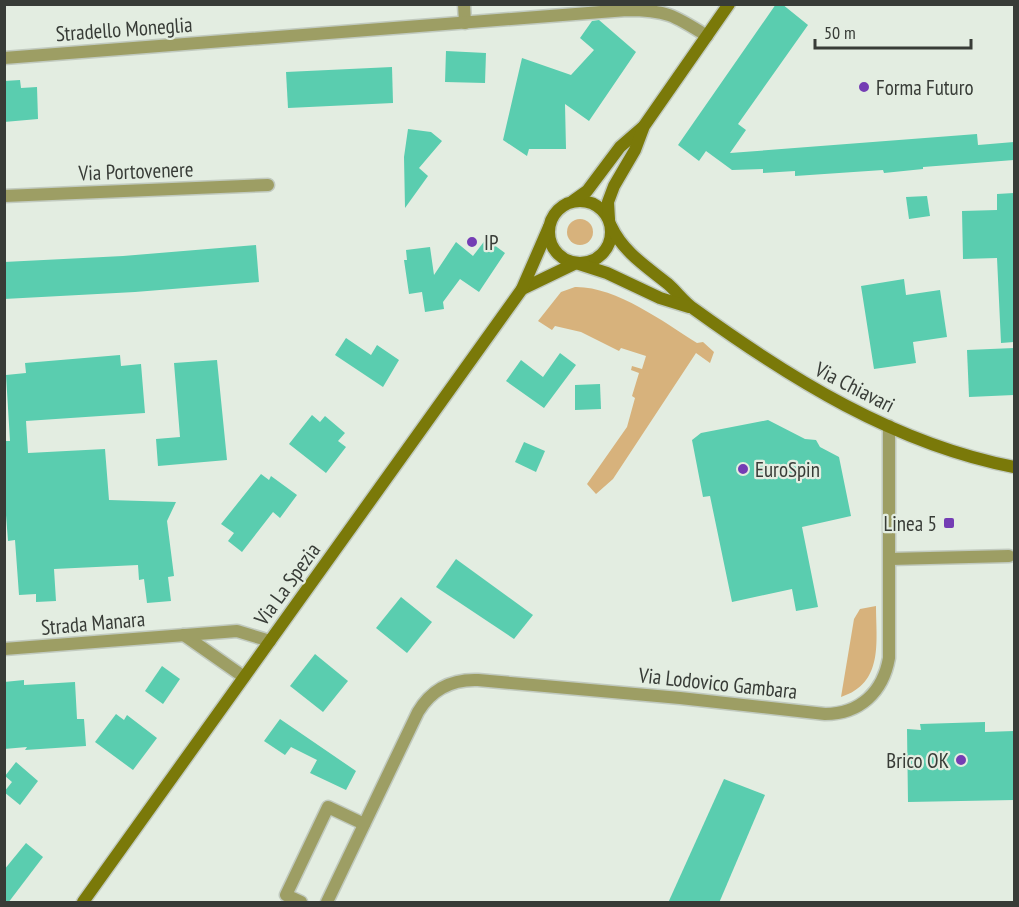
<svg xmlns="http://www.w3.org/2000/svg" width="1019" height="907" font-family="'PT Sans Narrow',sans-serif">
  <rect width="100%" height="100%" fill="#e3ede1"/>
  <g fill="#d7b27c">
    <circle cx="580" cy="232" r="13"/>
    <path d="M575,287C615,286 664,322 697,343L703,342L714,352L710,363L696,353L613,479L596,494L587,484L627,427L635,398L632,396L639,373L631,370L632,366L642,369L646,356L621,348L619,351L581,332L555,326L552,330L538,321L561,292Z"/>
    <path d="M876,606C876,642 884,683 841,697L854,619L860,609Z"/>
  </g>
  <g fill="#5acdaf">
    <path d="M776,4H782L808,25L738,124L746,130L730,153L977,134L978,145L1014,142V160L923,167V169L884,173L883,170L795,176V171L763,173V169L732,170L706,151L699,161L678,145Z"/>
    <path d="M599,20L636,52L589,121L565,104L566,149H529L527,156L503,140L522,58L571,75L594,50L580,38L592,21Z"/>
    <path d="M446,51L486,53L485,83L445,82Z"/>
    <path d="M392,67L393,103L288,108L286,72Z"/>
    <path d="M20,80L21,88L37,87L38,119L4,122V81Z"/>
    <path d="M408,129L431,132L442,141L419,168L428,176L405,208L404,157Z"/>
    <path d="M1014,193V342L1001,343L997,258L963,259L962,211L997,210V194Z"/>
    <path d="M927,196L930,216L909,219L906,197Z"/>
    <path d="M486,239L505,253L479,292L460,279L443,302L444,309L425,312L422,292L409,294L404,260H407L406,250L430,247L434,275L456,242L473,256Z"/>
    <path d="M256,245L259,282L135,292L4,299V262L123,256Z"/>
    <path d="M904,279L906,295L940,290L947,337L913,342L916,363L874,369L861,286Z"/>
    <path d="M346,338L371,355L377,345L399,360L383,387L335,355Z"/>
    <path d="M1014,348V395L969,397L967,350Z"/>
    <path d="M560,353L576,365L544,408L506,381L521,360L543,377Z"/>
    <path d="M120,355L121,366L141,364L145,413L26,421L28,453L105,449L109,500L176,502L167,521L174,576L168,577L171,601L147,603L144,579L139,580L138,565L54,569L56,601L36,602V594L19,595L15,540L8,541L4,489V441H10L6,375L26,373L25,363Z"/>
    <path d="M217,360L227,460L158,466L156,439L180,437L174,363Z"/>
    <path d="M600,384L601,409L575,410V385Z"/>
    <path d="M312,415L320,422L325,416L345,433L338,441L346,447L326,473L289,444Z"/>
    <path d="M768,420L805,439L816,440L820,447L839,457L851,516L802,527L818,607L796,611L792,589L732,602L710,496L703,497L692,440L701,433Z"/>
    <path d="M524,442L545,451L536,472L515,462Z"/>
    <path d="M261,474L269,480L271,476L297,495L280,518L273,512L242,552L228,541L234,533L221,524Z"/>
    <path d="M456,559L533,615L514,639L436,587Z"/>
    <path d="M401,597L432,622L407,653L376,628Z"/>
    <path d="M315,654L348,681L323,712L290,686Z"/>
    <path d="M162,666L180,679L163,704L145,691Z"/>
    <path d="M24,680V685L75,682L77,719H84L86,746L25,750L27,747L4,749V682Z"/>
    <path d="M116,714L124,720L127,715L157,738L133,770L95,742Z"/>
    <path d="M280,719L356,771L346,790L310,773L317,760L291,747L285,755L264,741Z"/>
    <path d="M985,722V732L1014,731V800L908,802L907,729L921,730L920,724Z"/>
    <path d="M16,762L38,781L20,805L4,792L12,782L5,776Z"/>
    <path d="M724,779L765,795L719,903H668Z"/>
    <path d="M26,843L43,857L8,903H4V870Z"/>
  </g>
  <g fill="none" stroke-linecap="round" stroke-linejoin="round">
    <defs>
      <g id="street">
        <path d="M464,4L465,23"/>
        <path d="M4,58L627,10C666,10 674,15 707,36"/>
        <path d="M4,196L268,185"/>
        <path d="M890,559L1009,556"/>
        <path d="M184,635L244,677"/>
        <path d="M4,649L237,631L270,641"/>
        <path d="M301,902L286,895L328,807L364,824"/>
        <path d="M327,902L418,712C431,690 451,679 478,680L680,698L825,714C860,714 883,692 889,658V426"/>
      </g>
      <g id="secondary">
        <circle cx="580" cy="232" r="31"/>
        <path d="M573,201L587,191L620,147L643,127"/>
        <path d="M609,219L608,202L614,186L635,150L644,126L729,4"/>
        <path d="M611,226C623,252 647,267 668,284C677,292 684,302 694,309C791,379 895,444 1014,467"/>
        <path d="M522,289L576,263L607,273L660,298L689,307"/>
        <path d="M83,902L522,289L549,227"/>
      </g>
    </defs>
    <use href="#street" stroke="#c1cabf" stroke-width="15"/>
    <use href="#secondary" stroke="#c1cabf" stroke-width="15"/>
    <use href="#street" stroke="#9d9e64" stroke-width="12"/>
    <use href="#secondary" stroke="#7a7909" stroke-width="12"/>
  </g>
  <g fill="#743db4" stroke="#e3ede1" stroke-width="2">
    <circle cx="864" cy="87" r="6"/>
    <circle cx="472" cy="242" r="6"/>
    <circle cx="743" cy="469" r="6"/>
    <rect x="943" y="517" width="12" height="12" rx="3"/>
    <circle cx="961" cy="760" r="6"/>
  </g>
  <g text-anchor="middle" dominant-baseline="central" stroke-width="4.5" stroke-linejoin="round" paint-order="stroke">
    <g font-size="21" fill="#383c37" stroke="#e3ede1">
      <text transform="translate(124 29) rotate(-4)">Stradello Moneglia</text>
      <text transform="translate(136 171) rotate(-2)">Via Portovenere</text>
      <text transform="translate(855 387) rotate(27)">Via Chiavari</text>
      <text transform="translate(287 584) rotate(-54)">Via La Spezia</text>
      <text transform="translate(93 623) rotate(-5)">Strada Manara</text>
      <text transform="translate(718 683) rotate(6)">Via Lodovico Gambara</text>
    </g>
    <g font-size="21" fill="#383c37" stroke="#e3ede1" text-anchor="start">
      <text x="876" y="87">Forma Futuro</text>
      <text x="484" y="242">IP</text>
      <text x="755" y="469">EuroSpin</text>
      <text x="937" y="523" text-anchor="end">Linea 5</text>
      <text x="949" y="760" text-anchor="end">Brico OK</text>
    </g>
  </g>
  <rect width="1019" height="907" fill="none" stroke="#383c37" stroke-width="12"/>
  <path d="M815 39v9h156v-9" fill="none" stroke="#383c37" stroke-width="3"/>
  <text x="824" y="39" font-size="18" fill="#383c37" stroke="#e3ede1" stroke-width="4.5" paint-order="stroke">50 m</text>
</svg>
